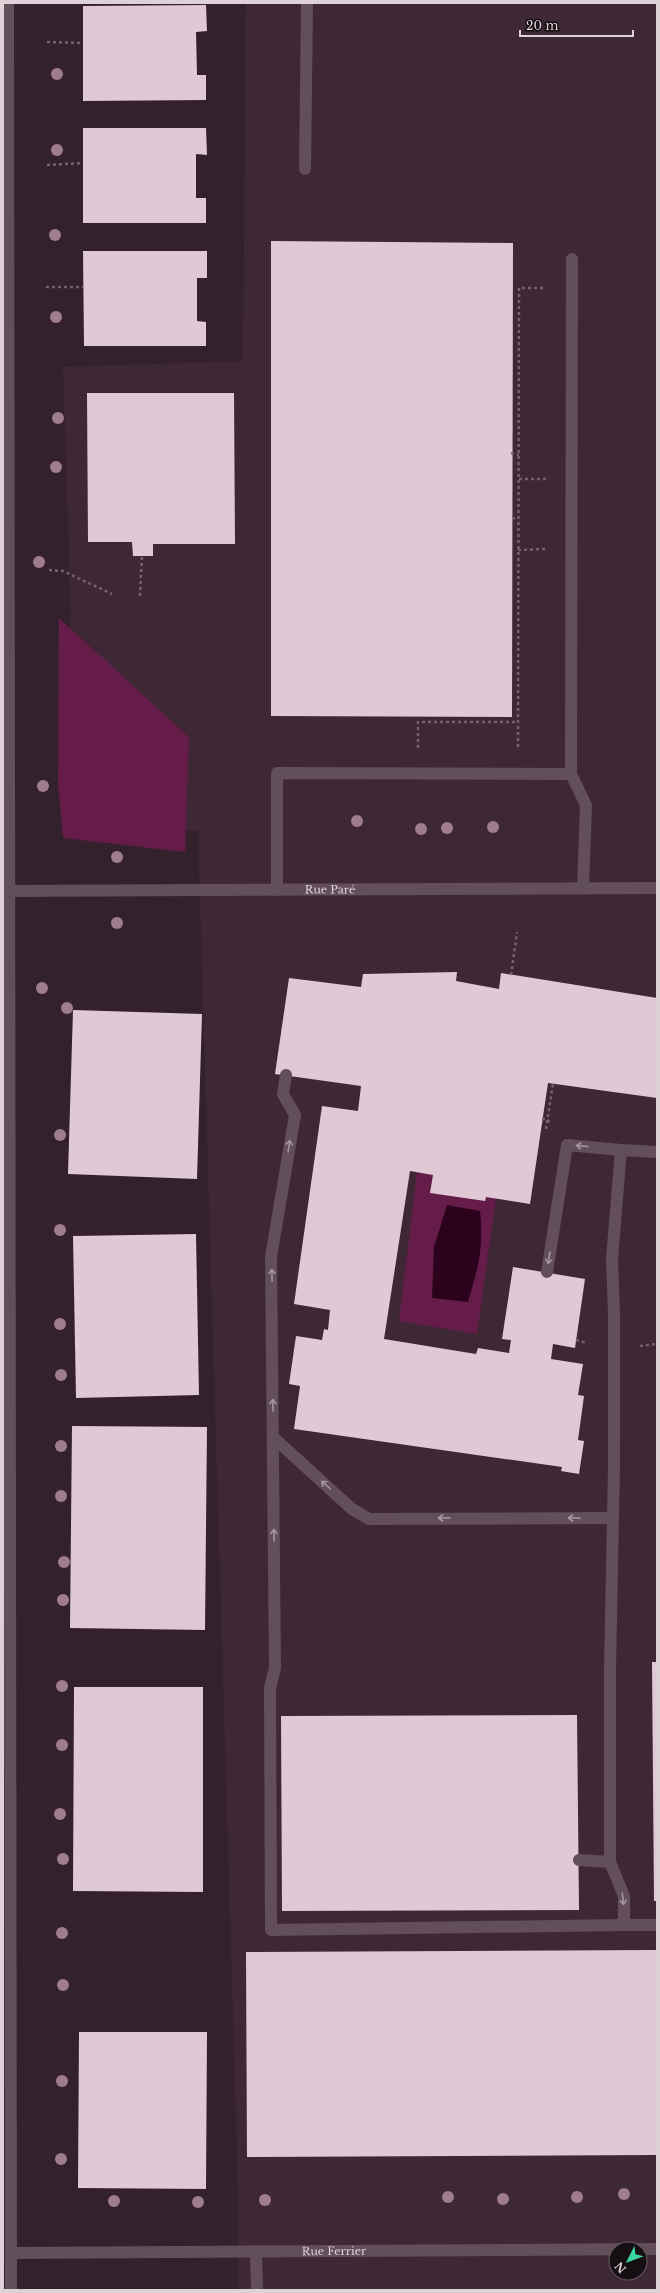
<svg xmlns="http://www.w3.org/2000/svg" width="660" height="2293" font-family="'Libre Baskerville',serif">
  <rect width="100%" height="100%" fill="#33222b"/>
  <path fill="#3f2835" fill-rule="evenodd" d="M246,3H657V2290H238V2189L198,831L71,820L70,582L63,367L243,361ZM616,2249H640V2273H616Z"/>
  <g fill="#651c49">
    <path d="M59,618L189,737L185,852L63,838L58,784Z"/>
    <path d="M417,1173L433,1175L430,1193L485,1201L486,1197L496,1198L477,1334L399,1321Z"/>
  </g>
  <path fill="#2c021c" d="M447,1205L480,1211C484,1249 478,1267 468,1302L432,1298L434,1247Z"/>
  <g fill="#e0c9d5">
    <path d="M206,5L207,31L196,32L197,75H206V100L83,101V6Z"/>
    <path d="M83,128H206L207,155L196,154V198H206V223H83Z"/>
    <path d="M271,241L513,243L512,717L271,716Z"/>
    <path d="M83,251H207V278H197V321L206,322V346H84Z"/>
    <path d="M87,393H234L235,544H153V556H133L132,542H88Z"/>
    <path d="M457,972L456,981L499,989L501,973L657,998V1098L548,1083L530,1204L486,1197L485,1201L430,1193L433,1175L410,1171L384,1339L476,1354L478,1348L509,1353L511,1340L502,1339L513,1267L585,1279L575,1348L553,1344L551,1359L583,1364L578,1395L584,1396L578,1440L584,1441L579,1474L561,1471L562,1467L294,1429L300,1386L289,1384L296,1336L322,1340L324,1329L328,1330L330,1310L294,1304L322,1106L358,1111L361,1086L275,1074L289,978L361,987L363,974Z"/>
    <path d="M73,1010L202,1014L197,1179L68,1174Z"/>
    <path d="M196,1234L199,1395L76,1398L73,1236Z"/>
    <path d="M72,1426L207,1427L205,1630L70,1628Z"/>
    <path d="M652,1662H657V1901H654Z"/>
    <path d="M74,1687H203V1892L73,1891Z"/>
    <path d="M577,1715L579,1910L282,1911L281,1716Z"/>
    <path d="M656,1950L657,2155L247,2157L246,1952Z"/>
    <path d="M79,2032H207L206,2189L78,2188Z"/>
  </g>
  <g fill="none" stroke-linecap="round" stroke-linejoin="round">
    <g stroke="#73636b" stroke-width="2.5" stroke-dasharray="3 3" stroke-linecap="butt">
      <path d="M47,42L82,43"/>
      <path d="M47,165L83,163"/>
      <path d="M46,287H83"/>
      <path d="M511,453L519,455"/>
      <path d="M519,479H546"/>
      <path d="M512,518L518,519"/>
      <path d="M518,550L545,549"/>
      <path d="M49,570L63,571L112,594"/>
      <path d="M140,596L142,556"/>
      <path d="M518,747L519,288H545"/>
      <path d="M418,748V722H518"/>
      <path d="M511,975L517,932"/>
      <path d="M542,1119H547L551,1124"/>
      <path d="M546,1129L553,1084"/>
      <path d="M576,1340L587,1343"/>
      <path d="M640,1346L657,1344"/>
    </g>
    <g stroke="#624f59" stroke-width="12">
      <path d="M305,169L307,3"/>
      <path d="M572,259L571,774L586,805L583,888"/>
      <path d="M277,890V773L571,774"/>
      <path d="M286,1075L283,1094L295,1115L271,1257L275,1668L270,1688L271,1930L624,1925"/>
      <path d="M547,1272L567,1145L621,1150"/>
      <path d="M274,1438L352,1509L369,1519L613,1518"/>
      <path d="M579,1860L610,1862V1669L614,1466V1313L612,1259L621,1150L657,1152"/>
      <path d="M610,1862L624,1896V1925H657"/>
      <path d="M256,2251L257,2290"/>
    </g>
    <g stroke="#624f59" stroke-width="12">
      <path d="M8,3L11,2290"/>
      <path id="s1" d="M3,891L657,888"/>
      <path id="s2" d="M11,2253L657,2249"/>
    </g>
  </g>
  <g fill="#9f7c8e">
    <circle cx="57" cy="74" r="6"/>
    <circle cx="57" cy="150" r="6"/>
    <circle cx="55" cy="235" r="6"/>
    <circle cx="56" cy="317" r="6"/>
    <circle cx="58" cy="418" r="6"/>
    <circle cx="56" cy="467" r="6"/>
    <circle cx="39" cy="562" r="6"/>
    <circle cx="43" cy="786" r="6"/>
    <circle cx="357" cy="821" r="6"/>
    <circle cx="493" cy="827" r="6"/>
    <circle cx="447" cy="828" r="6"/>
    <circle cx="421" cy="829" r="6"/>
    <circle cx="117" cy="857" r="6"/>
    <circle cx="117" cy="923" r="6"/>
    <circle cx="42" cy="988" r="6"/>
    <circle cx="67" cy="1008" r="6"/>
    <circle cx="60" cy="1135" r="6"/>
    <circle cx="60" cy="1230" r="6"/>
    <circle cx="60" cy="1324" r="6"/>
    <circle cx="61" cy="1375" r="6"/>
    <circle cx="61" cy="1446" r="6"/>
    <circle cx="61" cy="1496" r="6"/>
    <circle cx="64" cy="1562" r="6"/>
    <circle cx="63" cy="1600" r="6"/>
    <circle cx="62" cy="1686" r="6"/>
    <circle cx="62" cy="1745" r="6"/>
    <circle cx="60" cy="1814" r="6"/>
    <circle cx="63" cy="1859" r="6"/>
    <circle cx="62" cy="1933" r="6"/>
    <circle cx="63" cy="1985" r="6"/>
    <circle cx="62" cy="2081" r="6"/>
    <circle cx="61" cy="2159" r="6"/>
    <circle cx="624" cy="2194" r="6"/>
    <circle cx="448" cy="2197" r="6"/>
    <circle cx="577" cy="2197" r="6"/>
    <circle cx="503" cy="2199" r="6"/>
    <circle cx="265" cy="2200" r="6"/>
    <circle cx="114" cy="2201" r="6"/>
    <circle cx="198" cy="2202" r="6"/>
  </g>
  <defs><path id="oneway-shaft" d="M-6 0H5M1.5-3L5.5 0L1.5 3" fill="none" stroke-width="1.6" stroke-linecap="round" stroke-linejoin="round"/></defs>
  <g stroke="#a6979f">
    <use href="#oneway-shaft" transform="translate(289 1146) rotate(-81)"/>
    <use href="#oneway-shaft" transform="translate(582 1146) rotate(-175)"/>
    <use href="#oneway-shaft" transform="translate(549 1258) rotate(99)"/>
    <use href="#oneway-shaft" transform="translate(272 1275) rotate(-91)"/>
    <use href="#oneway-shaft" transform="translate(273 1405) rotate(-91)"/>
    <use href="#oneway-shaft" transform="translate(326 1485) rotate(-138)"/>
    <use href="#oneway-shaft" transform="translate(444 1518) rotate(180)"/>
    <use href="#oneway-shaft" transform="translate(574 1518) rotate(180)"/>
    <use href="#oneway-shaft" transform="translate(274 1535) rotate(-91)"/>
    <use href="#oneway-shaft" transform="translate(623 1899) rotate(83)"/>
  </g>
  <g text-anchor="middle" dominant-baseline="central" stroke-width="4" stroke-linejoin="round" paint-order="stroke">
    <g font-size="11" fill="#ded2d8" stroke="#150e12">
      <text stroke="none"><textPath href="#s1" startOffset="327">Rue Paré</textPath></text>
      <text stroke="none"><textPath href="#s2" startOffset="323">Rue Ferrier</textPath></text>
    </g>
  </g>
  <rect width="660" height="2293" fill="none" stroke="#ded2d8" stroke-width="8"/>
  <g transform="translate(628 2261) rotate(228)"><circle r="19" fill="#150e12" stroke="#655c61"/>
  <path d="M0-3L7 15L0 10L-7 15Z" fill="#3dd4a3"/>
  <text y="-6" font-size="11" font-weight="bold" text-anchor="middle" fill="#ded2d8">N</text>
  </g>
  <path d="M520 30v6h113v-6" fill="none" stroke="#ded2d8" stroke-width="2"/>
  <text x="526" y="30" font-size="12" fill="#ded2d8" stroke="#150e12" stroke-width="3" paint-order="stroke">20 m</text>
</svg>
